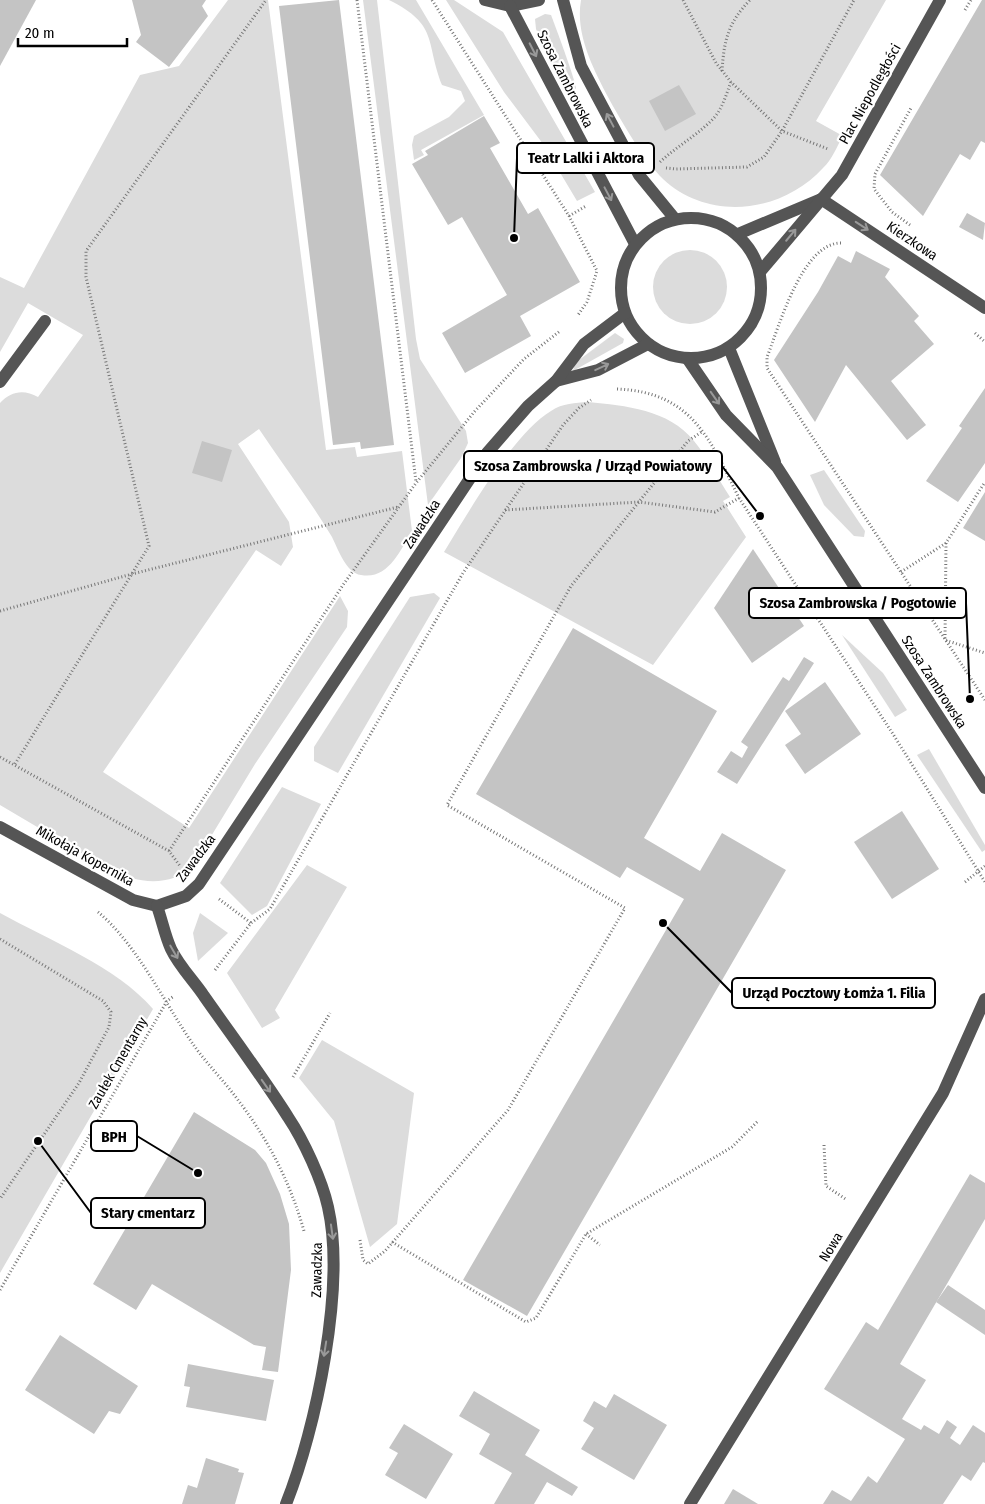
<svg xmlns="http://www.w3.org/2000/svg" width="985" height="1504" font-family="'Fira Sans Condensed',sans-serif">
  <rect width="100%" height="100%" fill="#fff"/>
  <g fill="#dcdcdc">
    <path d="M228,0H268L326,450L355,447L357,457L402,451L412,531C400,551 388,580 361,575C346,573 338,549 332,537C310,500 283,465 259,429L238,444L289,522L293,547L281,566L256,550L103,772L189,828L340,596L348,611L347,627L255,764L193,866C170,888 136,883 110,870L0,805V403C11,391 24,389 38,397L83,335L28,303L0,352V277L24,288L140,75L179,66Z"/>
    <path d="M363,0H377L416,339L420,359L466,431L468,443L461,458L428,505Z"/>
    <path d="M389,0H416L484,115L421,150L424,155L414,160L412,145L414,136L449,117L465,101L461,91L442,85C425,41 439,25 389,0Z"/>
    <path d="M446,0H454L503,32L595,192L577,201L543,144L504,92Z"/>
    <path d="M581,0H886L816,121L843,136C837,146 832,160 823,168C782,213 709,222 663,179C644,160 621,121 608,97C593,68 575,34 581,0Z"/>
    <path d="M545,14L551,15C555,25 577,85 576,89L565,92L536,29L535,19Z"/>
    <circle cx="690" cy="287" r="37"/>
    <path d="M615,333L624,339L623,343L573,371L575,363Z"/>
    <path d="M588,402C626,406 668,409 694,441C708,458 718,479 730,497L723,501L746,537L653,665L444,552C468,513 513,434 551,411C563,403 575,403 588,402Z"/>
    <path d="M824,470L865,531L864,537L854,536L824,505L810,475Z"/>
    <path d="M434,593L440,598L338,773L314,761V747L410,597Z"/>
    <path d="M842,635L883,673L907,710L895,717Z"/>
    <path d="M929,749L985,845V850L982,852L917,755Z"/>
    <path d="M282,787L321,804L267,906L252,915L220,883Z"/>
    <path d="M307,865L347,887L275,1010L280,1018L262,1028L227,973Z"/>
    <path d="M0,913C49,940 117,967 153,1009L0,1273Z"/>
    <path d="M200,913L228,933L198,961L193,933Z"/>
    <path d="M322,1040L414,1093L397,1224L370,1247L334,1121L299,1078Z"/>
  </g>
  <g fill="#c4c4c4">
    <path d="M0,0H36L0,66Z"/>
    <path d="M132,0H206L202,6L208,16L169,67L136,42L141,35Z"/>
    <path d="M339,0L394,445L361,449L360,442L333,445L279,6Z"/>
    <path d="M982,0H985V143L981,141L970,160L960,154L923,216L880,175Z"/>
    <path d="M679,85L696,114L665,131L649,101Z"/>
    <path d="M484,116L500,143L490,148L528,214L538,208L580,282L520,316L531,336L465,373L442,333L507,295L462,217L448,225L412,164L428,155L425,151Z"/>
    <path d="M967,213L985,223L983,240L959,227Z"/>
    <path d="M856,251L890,269L885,277L919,316L914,321L934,344L891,381L926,425L907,440L846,365L815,422L774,360L818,292L838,256L851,263Z"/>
    <path d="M985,388V463L958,502L926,481L962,428L959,426Z"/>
    <path d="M202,441L232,450L222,482L192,473Z"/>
    <path d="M985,492V541L963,528Z"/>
    <path d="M753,549L804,626L752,663L714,608Z"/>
    <path d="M573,628L717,711L644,838L700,871L722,833L786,870L527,1316L463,1280L684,899L627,867L620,878L476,794Z"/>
    <path d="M804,657L814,663L737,784L717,772L731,751L742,758L748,747L741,742L783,677L789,681Z"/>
    <path d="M825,682L861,734L805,774L785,745L801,734L785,711Z"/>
    <path d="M902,811L939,869L892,899L854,842Z"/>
    <path d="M194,1112L255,1150L266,1163L280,1194L289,1224L291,1270L278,1372L262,1370L266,1347L254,1345L152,1284L136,1310L93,1284Z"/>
    <path d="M970,1174L985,1183V1219L900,1364L926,1380L902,1419L921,1430L924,1425L939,1434L947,1420L957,1427L950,1438L960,1445L973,1425L985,1433V1463L983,1462L971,1481L962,1475L943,1504H823L832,1490L851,1501L868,1476L877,1483L905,1439L824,1389L866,1322L878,1330Z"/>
    <path d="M948,1285L985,1310V1335L936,1302Z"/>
    <path d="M60,1335L138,1386L120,1414L109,1411L94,1434L25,1390Z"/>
    <path d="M188,1364L274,1380L266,1421L186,1407L190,1387L184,1386Z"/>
    <path d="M474,1391L540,1430L525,1455L578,1487L572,1496L547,1482L534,1504H494L512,1473L479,1454L490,1434L459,1416Z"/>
    <path d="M614,1394L667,1425L634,1480L581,1449L594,1428L583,1421L594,1401L606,1408Z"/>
    <path d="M404,1424L453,1454L426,1499L385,1475L398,1453L389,1448Z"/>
    <path d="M206,1458L239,1469L238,1472L244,1473L235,1504H182L188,1485L197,1488Z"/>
    <path d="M733,1489L758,1504H724Z"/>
  </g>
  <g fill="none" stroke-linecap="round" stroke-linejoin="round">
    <g stroke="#777" stroke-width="3" stroke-dasharray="1 2.5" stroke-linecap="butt">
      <path d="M357,0L416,482"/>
      <path d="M432,0L569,216L597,271L587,302L578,315"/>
      <path d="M683,0L716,63L731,82L782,131L828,149"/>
      <path d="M965,10L971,0"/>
      <path d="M722,71C724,40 728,23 750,0"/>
      <path d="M660,162C676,147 696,136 712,120C722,110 726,95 731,82"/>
      <path d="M666,168L676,169L747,167L764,157L782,131L854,0"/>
      <path d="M569,216L586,206"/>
      <path d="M910,225L892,212L874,189L875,174L911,108"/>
      <path d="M841,243C802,243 779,327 767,357V368L985,700"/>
      <path d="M975,333L985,342"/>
      <path d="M617,389C692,392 710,439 739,498L893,734L985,882"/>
      <path d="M505,510L639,502L715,512L739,498"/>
      <path d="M946,543L945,640L985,653"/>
      <path d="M901,572L946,543L985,482"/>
      <path d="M0,611L132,574L398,507"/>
      <path d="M0,757L169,851L180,866"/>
      <path d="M15,764L149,546L86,277V251L266,0"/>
      <path d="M169,851L343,585L416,483L475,411L524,359L560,331"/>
      <path d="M965,882L985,866"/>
      <path d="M219,899L251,923"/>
      <path d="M98,912C137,944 166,1006 195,1047C208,1065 225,1082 238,1100C269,1141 290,1182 304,1231"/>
      <path d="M0,939L103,1001L111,1012L109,1027L79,1083L0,1199"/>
      <path d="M215,970L251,923L270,909L463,573L563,425L579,408L591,400"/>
      <path d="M293,1077L330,1013"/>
      <path d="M824,1145L826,1186L847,1200"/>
      <path d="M586,1234L600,1245"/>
      <path d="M360,1240L363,1260L368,1264L385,1251L508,1110L625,908L447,805L571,586L688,441L703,431"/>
      <path d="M392,1242L526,1322L536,1318L586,1234L732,1147L758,1121"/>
      <path d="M0,1290L167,1001L174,996"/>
    </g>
    <g stroke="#555" stroke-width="12">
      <path d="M485,0L510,6L539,0"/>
      <path d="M563,0L581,66L639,175L675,219"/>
      <path d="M510,6L635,244"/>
      <path d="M821,199L985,308"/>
      <circle cx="691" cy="288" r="70"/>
      <path d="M738,234L819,200"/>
      <path d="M760,272L842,175L940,0"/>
      <path d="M729,348L775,462"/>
      <path d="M687,358L726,415L777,467L985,788"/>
      <path d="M556,381L598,370L648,344"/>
      <path d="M0,382L45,321"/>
      <path d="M0,827L133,900L157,906"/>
      <path d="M157,906L186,896L199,884L487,453L528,406L556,381L584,344L625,313"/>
      <path d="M157,906C162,920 165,936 171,949C179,966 194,981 204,996C232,1036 262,1076 288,1117C304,1141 322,1180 328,1207C346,1286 316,1429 286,1504"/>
      <path d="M690,1504L943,1093L985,999"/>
    </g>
  </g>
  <defs><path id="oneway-shaft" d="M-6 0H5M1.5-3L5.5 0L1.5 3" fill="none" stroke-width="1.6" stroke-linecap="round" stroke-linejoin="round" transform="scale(1.25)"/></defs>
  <g stroke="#999">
    <use href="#oneway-shaft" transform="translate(533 50) rotate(63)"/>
    <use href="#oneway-shaft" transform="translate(610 120) rotate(-118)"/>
    <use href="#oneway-shaft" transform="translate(608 194) rotate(62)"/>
    <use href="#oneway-shaft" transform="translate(862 226) rotate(33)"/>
    <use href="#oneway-shaft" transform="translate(791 235) rotate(-50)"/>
    <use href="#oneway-shaft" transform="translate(602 367) rotate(-25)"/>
    <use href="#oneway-shaft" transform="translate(715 398) rotate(55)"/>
    <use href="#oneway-shaft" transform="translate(174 952) rotate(60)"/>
    <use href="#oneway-shaft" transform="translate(266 1086) rotate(55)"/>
    <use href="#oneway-shaft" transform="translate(332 1232) rotate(82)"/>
    <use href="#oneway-shaft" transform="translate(325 1349) rotate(99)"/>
  </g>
  <g text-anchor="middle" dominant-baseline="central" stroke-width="4.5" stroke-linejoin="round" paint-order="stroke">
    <g font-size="14" fill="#000" stroke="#fff">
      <text transform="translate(565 79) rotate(63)">Szosa Zambrowska</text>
      <text transform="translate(870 94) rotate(-61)">Plac Niepodległości</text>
      <text transform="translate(912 241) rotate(34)">Kierzkowa</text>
      <text transform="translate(422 524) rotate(-57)">Zawadzka</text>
      <text transform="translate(934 682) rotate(57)">Szosa Zambrowska</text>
      <text transform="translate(85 856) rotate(29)">Mikołaja Kopernika</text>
      <text transform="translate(196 858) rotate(-53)">Zawadzka</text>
      <text transform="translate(118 1063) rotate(-60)">Zaułek Cmentarny</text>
      <text transform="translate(831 1247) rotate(-58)">Nowa</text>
      <text transform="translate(317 1270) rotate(-89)">Zawadzka</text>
    </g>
  </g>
  <path fill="none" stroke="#000" stroke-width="2" d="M514 238L517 158M760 516L722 466M970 699L966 603M663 923L732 993M198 1173L137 1136M38 1141L91 1213"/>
  <g fill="#000" stroke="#fff" stroke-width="2">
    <circle cx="514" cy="238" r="5"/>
    <circle cx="760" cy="516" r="5"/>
    <circle cx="970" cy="699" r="5"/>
    <circle cx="663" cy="923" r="5"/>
    <circle cx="198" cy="1173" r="5"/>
    <circle cx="38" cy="1141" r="5"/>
  </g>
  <g fill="#fff" stroke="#000" stroke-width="2">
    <rect x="517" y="143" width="137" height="30" rx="5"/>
    <rect x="464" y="451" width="258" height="30" rx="5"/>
    <rect x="749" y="588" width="217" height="30" rx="5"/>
    <rect x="732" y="978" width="203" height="30" rx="5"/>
    <rect x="91" y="1121" width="46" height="30" rx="5"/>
    <rect x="91" y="1198" width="114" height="30" rx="5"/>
  </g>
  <g font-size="15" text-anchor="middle" font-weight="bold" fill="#000">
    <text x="586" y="163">Teatr Lalki i Aktora</text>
    <text x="593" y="471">Szosa Zambrowska / Urząd Powiatowy</text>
    <text x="858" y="608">Szosa Zambrowska / Pogotowie</text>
    <text x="834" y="998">Urząd Pocztowy Łomża 1. Filia</text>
    <text x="114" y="1142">BPH</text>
    <text x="148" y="1218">Stary cmentarz</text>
  </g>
  <path d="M18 38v8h109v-8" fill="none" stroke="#000000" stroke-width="2.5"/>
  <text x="25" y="38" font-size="15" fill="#000000" stroke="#ffffff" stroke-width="4" paint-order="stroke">20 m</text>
</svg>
